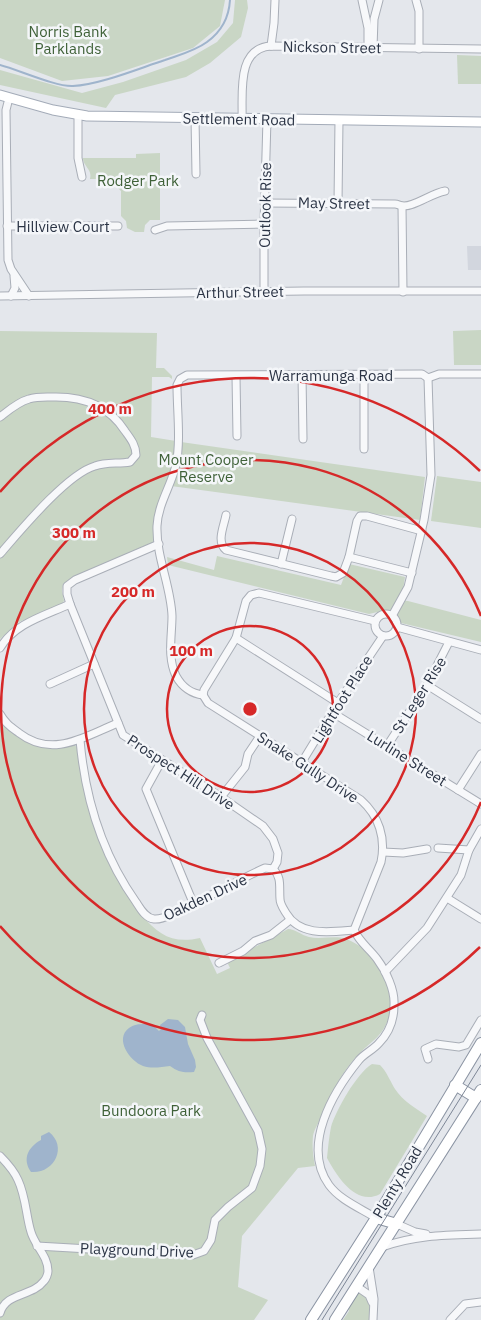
<svg xmlns="http://www.w3.org/2000/svg" width="481" height="1320" font-family="'IBM Plex Sans',sans-serif">
  <rect width="100%" height="100%" fill="#e4e7ec"/>
  <path fill="#d2d6de" d="M467,246H481V270H468Z"/>
  <g fill="#c9d6c5">
    <path d="M0,0H225L220,26L193,48L108,76L62,81L0,58Z"/>
    <path d="M235,0H247L248,8L241,37L210,63L186,77L115,95L106,108L0,85V70L82,93L123,82L186,60L217,42L233,23Z"/>
    <path d="M457,55L481,56V84H458Z"/>
    <path d="M160,153V220H150L145,225L144,232H135L127,228L126,221L121,216V191L109,179H90C93,170 83,166 83,158H136V154Z"/>
    <path d="M481,330V365H454L453,331Z"/>
    <path d="M0,331L157,333L156,368H164L172,376V379L169,377H152L151,437L176,441L175,458L172,469L155,512L154,540L152,543L70,579L63,584L62,591L64,601L61,605L19,622L0,639Z"/>
    <path d="M181,442L425,477L420,520L171,486Z"/>
    <path d="M437,476L481,482V528L431,521Z"/>
    <path d="M217,556L341,585L349,564L405,577L403,590L396,600L408,601L481,620V642L401,623L398,617L386,610L369,614L168,565L167,557L214,570Z"/>
    <path d="M0,720C18,742 47,752 74,745L77,747L82,778L90,812L142,915C158,935 173,944 200,938L217,974L230,968L228,964L229,961L288,929C295,929 301,935 309,937C321,940 334,935 346,939C374,948 399,992 388,1020C381,1037 374,1039 362,1051C342,1070 331,1094 320,1119C318,1124 314,1130 313,1136C312,1147 313,1156 315,1166L298,1168L242,1236L238,1287L268,1300L254,1320H0Z"/>
    <path d="M372,1064L380,1065C387,1072 390,1081 395,1089C403,1101 415,1108 427,1116L380,1194C356,1207 337,1176 327,1158C328,1148 329,1137 331,1127C336,1110 357,1073 372,1064Z"/>
    <path d="M359,1291C370,1298 370,1307 370,1320H343L349,1311L348,1306Z"/>
  </g>
  <g fill="#9fb4cc">
    <path d="M168,1019L178,1020L185,1027L188,1044L195,1060L196,1067L194,1072C184,1073 178,1072 170,1066C161,1067 152,1069 143,1066C130,1061 114,1039 129,1028C135,1023 144,1024 152,1024L159,1031L161,1029L160,1025Z"/>
    <path d="M49,1132C68,1147 54,1174 31,1172C22,1159 28,1147 41,1140V1136Z"/>
  </g>
  <g fill="none" stroke-linecap="round" stroke-linejoin="round">
    <path stroke="#9fb4cc" stroke-width="2" d="M0,65C19,70 56,87 73,86C99,85 140,68 165,60C179,55 195,51 207,42C221,32 229,17 230,0"/>
    <defs>
      <g id="minor">
        <path d="M362,0L368,28V48"/>
        <path d="M416,0L419,11V49"/>
        <path d="M271,46L274,23L275,0"/>
        <path d="M373,48L374,19L379,0"/>
        <path d="M9,98L6,110L8,260L11,269L29,296"/>
        <path d="M78,115V158L82,177"/>
        <path d="M195,118L196,174"/>
        <path d="M242,119C243,94 236,48 271,46L481,49"/>
        <path d="M264,203L395,204C398,204 400,206 403,206C414,207 432,193 445,191"/>
        <path d="M338,203L339,120"/>
        <path d="M402,206L403,292"/>
        <path d="M7,226H118"/>
        <path d="M155,230L167,226L264,224"/>
        <path d="M264,292V224L267,119"/>
        <path d="M0,296L304,291H481"/>
        <path d="M11,296L15,288L14,276"/>
        <path d="M302,375L303,439"/>
        <path d="M364,375V449"/>
        <path d="M236,376L237,436"/>
        <path d="M0,417C9,410 18,402 29,399C38,396 47,397 56,397C84,397 109,406 125,431C130,438 136,445 136,455L130,462C118,464 106,462 95,466C67,474 20,531 0,554"/>
        <path d="M226,515C224,526 216,542 226,550L331,576L336,577L343,573L349,557L412,573"/>
        <path d="M159,544L75,580L67,586V594L70,604L123,735L221,797L263,826L273,839L278,853L277,862L273,869"/>
        <path d="M349,557L357,521L360,516H367L422,531"/>
        <path d="M281,564L292,519"/>
        <circle cx="386" cy="625" r="11"/>
        <path d="M392,616L408,587L424,520L431,475L428,378"/>
        <path d="M397,627L481,650"/>
        <path d="M236,638L338,703"/>
        <path d="M0,648C15,623 44,616 70,604"/>
        <path d="M50,684L94,664"/>
        <path d="M427,685L481,719"/>
        <path d="M203,695L208,703L361,800C379,816 386,838 381,862L354,930C360,943 369,948 377,959C386,971 395,990 394,1005C394,1019 389,1033 379,1043C373,1050 365,1053 359,1060C333,1092 301,1146 329,1185C340,1200 360,1208 376,1218"/>
        <path d="M203,695C192,694 182,687 176,676C167,657 172,636 172,616C171,586 156,557 157,526C158,504 171,486 176,465C181,440 177,411 177,385L180,379L187,375L422,374L428,378L439,374H481"/>
        <path d="M203,695L204,690L236,638L246,601L251,595L259,593L375,621"/>
        <path d="M333,713L481,804"/>
        <path d="M0,714C5,723 11,727 19,733C53,759 85,736 118,723"/>
        <path d="M80,740C85,797 102,854 136,902C140,908 145,918 154,919C162,920 169,915 176,912C207,899 235,881 265,868L273,869"/>
        <path d="M387,746L427,685L449,642"/>
        <path d="M162,760L146,789L194,905"/>
        <path d="M302,762L338,703L383,636"/>
        <path d="M458,790L481,754"/>
        <path d="M221,797L245,767L248,754L260,736"/>
        <path d="M438,848L469,850"/>
        <path d="M383,852L403,853L427,849"/>
        <path d="M273,869C282,877 279,887 280,899C280,904 283,908 286,913C300,937 330,932 354,930"/>
        <path d="M447,898L481,919"/>
        <path d="M219,963L243,951L255,941L271,935L290,920"/>
        <path d="M385,972L427,928L461,875L469,850L481,829"/>
        <path d="M428,1059L425,1049L436,1044L459,1047L466,1045L481,1020"/>
        <path d="M0,1156C7,1163 14,1171 18,1180C26,1197 26,1216 31,1232C35,1246 48,1256 48,1271C48,1274 46,1279 44,1281C32,1297 6,1292 0,1313"/>
        <path d="M397,1224L415,1232L426,1234"/>
        <path d="M37,1246L193,1255L204,1251L211,1240L215,1220L228,1207L252,1188L260,1166L262,1149L258,1131L207,1038L200,1020L202,1015"/>
        <path d="M382,1247C415,1235 446,1235 481,1234"/>
        <path d="M369,1267L374,1299L373,1320"/>
        <path d="M356,1286L369,1295L372,1302"/>
        <path d="M450,1320L465,1304L481,1302"/>
      </g>
      <path id="major" d="M0,95L53,110L87,116L481,122"/>
      <g id="highway">
        <path d="M455,1085L476,1098"/>
        <path d="M376,1218L397,1224"/>
        <path d="M311,1320L376,1218L481,1043"/>
        <path d="M335,1320L481,1090"/>
      </g>
    </defs>
    <use href="#minor" stroke="#a9aeb7" stroke-width="9"/>
    <use href="#major" stroke="#a3abb8" stroke-width="11"/>
    <use href="#highway" stroke="#8b94a3" stroke-width="12"/>
    <use href="#minor" stroke="#f7f8fa" stroke-width="7"/>
    <use href="#major" stroke="#fff" stroke-width="9"/>
    <use href="#highway" stroke="#fff" stroke-width="10"/>
    <path stroke="#7d8696" stroke-width="1" d="M322,1320L481,1065"/>
  </g>
  <g fill="none" stroke="#d62828" stroke-width="2.5">
    <circle cx="250" cy="709" r="83"/>
    <circle cx="250" cy="709" r="166"/>
    <path d="M481 802A249 249 0 1 1 481 616"/>
    <path d="M480 947A331 331 0 0 1 0 926M0 492A331 331 0 0 1 480 471"/>
  </g>
  <g text-anchor="middle" dominant-baseline="central" stroke-width="5" stroke-linejoin="round" paint-order="stroke">
    <g font-size="15" fill="#3f6138" stroke="#f4f6f9">
      <text x="68" y="31">Norris Bank<tspan x="68" dy="17">Parklands</tspan></text>
      <text x="138" y="180">Rodger Park</text>
      <text x="206" y="459">Mount Cooper<tspan x="206" dy="17">Reserve</tspan></text>
      <text x="151" y="1110">Bundoora Park</text>
    </g>
    <g font-size="15" fill="#2b3445" stroke="#f4f6f9">
      <text transform="translate(332 47) rotate(1)">Nickson Street</text>
      <text transform="translate(239 119) rotate(1)">Settlement Road</text>
      <text transform="translate(334 203) rotate(1)">May Street</text>
      <text transform="translate(265 205) rotate(-89)">Outlook Rise</text>
      <text x="63" y="226">Hillview Court</text>
      <text transform="translate(240 292) rotate(-1)">Arthur Street</text>
      <text x="331" y="375">Warramunga Road</text>
      <text transform="translate(419 695) rotate(-58)">St Leger Rise</text>
      <text transform="translate(342 699) rotate(-58)">Lightfoot Place</text>
      <text transform="translate(407 758) rotate(32)">Lurline Street</text>
      <text transform="translate(308 767) rotate(33)">Snake Gully Drive</text>
      <text transform="translate(181 772) rotate(33)">Prospect Hill Drive</text>
      <text transform="translate(205 897) rotate(-25)">Oakden Drive</text>
      <text transform="translate(397 1182) rotate(-59)">Plenty Road</text>
      <text transform="translate(137 1250) rotate(2)">Playground Drive</text>
    </g>
  </g>
  <circle cx="250" cy="709" r="8" fill="#d62828" stroke="#f4f6f9" stroke-width="2.5"/>
  <g font-size="15" text-anchor="middle" font-weight="bold" fill="#d62828" stroke="#f4f6f9" stroke-width="5" stroke-linejoin="round" paint-order="stroke">
    <text x="110" y="414">400 m</text>
    <text x="74" y="538">300 m</text>
    <text x="133" y="597">200 m</text>
    <text x="191" y="656">100 m</text>
  </g>
</svg>
